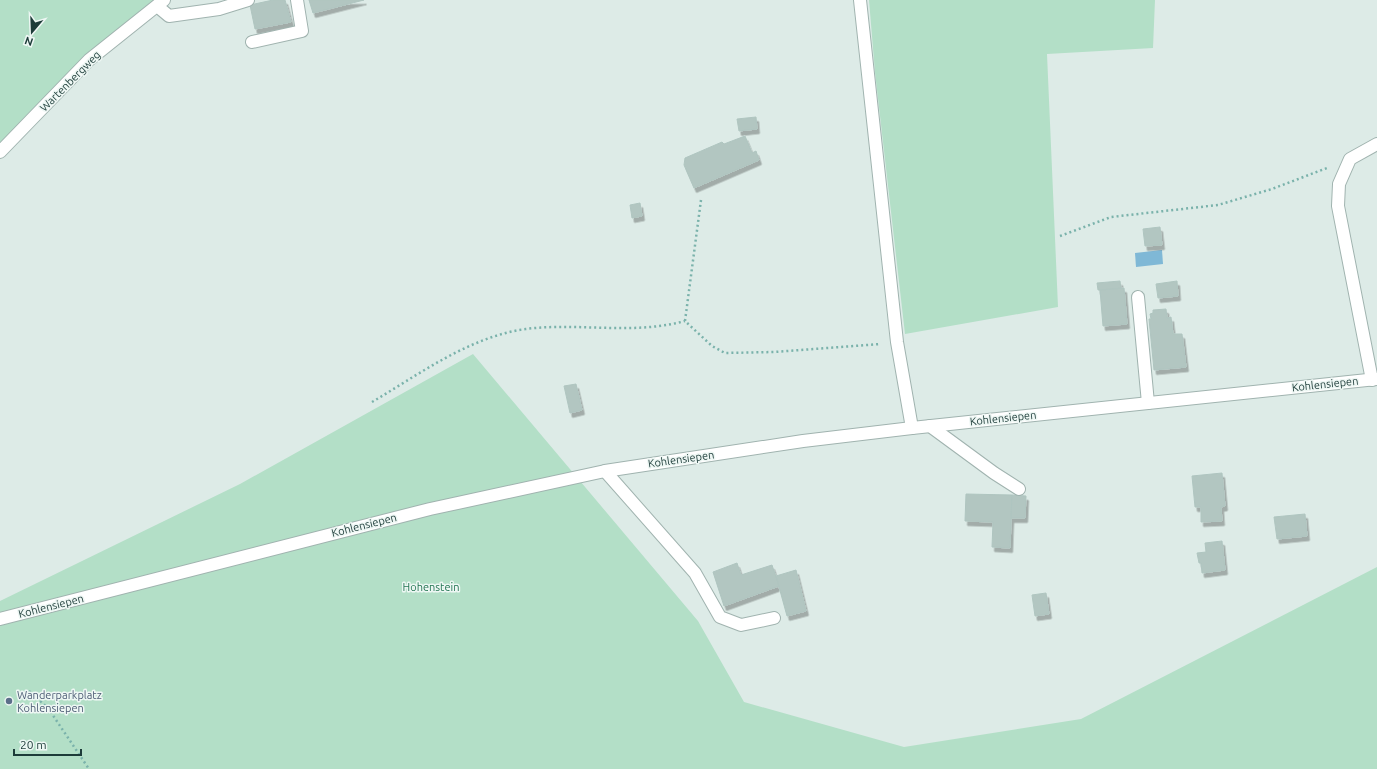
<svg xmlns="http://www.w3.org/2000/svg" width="1377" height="769" font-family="Ubuntu,sans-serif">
  <defs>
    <filter id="shadow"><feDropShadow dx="2.5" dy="4.5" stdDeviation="0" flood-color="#0004"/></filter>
  </defs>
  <rect width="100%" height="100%" fill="#ddebe7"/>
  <g fill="#b3dfc7">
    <path d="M0,0H164L88,60L0,152Z"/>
    <path d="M869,0H1155L1153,48L1047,54L1058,307L905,334L875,72Z"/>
    <path d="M473,354L698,621L744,702L904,747L1081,719L1377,567V769H0V601L240,484Z"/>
  </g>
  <path fill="#7fb8d6" d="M1162,250L1163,264L1136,267L1135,253Z"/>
  <g fill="#b2c6c1" stroke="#afc5c0" filter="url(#shadow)">
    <path d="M273,0H285L291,22L255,29L250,5Z"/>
    <path d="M309,0H364L313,13Z"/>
    <path d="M756,117L757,129L739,131L737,119Z"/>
    <path d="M745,136L752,153L756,151L759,160L694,188L684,165L685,158L722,142L724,144Z"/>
    <path d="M640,203L642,216L632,218L630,205Z"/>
    <path d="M1160,227L1162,245L1145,246L1143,229Z"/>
    <path d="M1120,281L1121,289L1098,290L1097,283Z"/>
    <path d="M1177,281L1178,296L1158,298L1156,284Z"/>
    <path d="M1124,288L1127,324L1103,326L1100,290Z"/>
    <path d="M1166,309L1167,318L1171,317L1173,334H1182L1186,367L1154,370L1149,319H1151L1150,314L1153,313V310Z"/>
    <path d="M576,384L582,410L570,413L564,386Z"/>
    <path d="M1222,473L1225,506L1221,507L1222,521L1201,522V507H1195L1192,476Z"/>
    <path d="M966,494L1012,495L1010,548L992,547L993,522L965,521Z"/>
    <path d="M1012,495L1026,496L1025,518H1011Z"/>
    <path d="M1305,514L1307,536L1277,539L1274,517Z"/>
    <path d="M1222,541L1225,570L1202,573L1201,563H1199L1197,553L1206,552L1205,543Z"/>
    <path d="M737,563L741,575L772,565L779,586L724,606L713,572Z"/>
    <path d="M796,570L806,611L787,616L776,576Z"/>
    <path d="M1046,593L1049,614L1035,616L1032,595Z"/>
  </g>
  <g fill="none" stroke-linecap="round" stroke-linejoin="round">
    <defs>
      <g id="minor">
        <path d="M860,0L897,342L912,428"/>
        <path d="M157,6L169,16L219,9L248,0"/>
        <path d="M252,42L302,31L297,0"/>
        <path d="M0,152L89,60L164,0"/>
        <path d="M1138,297L1148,403"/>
        <path d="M1372,380L1338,206L1339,184L1350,159L1377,144"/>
        <path d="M930,426L994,473L1019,489"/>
        <path d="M605,471L695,573L720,617L741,625L774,618"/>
        <path d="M0,619L430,509L605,471L803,441L912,428L1377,379"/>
      </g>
    </defs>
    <use href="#minor" stroke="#a0b3af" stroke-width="14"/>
    <g stroke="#7ab2ab" stroke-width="2.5" stroke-dasharray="2 3" stroke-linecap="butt">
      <path d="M701,200L685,321L712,346L725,353L774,352L881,344"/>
      <path d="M1060,236L1111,217L1218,205L1272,189L1327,168"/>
      <path d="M372,402C418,375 465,340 519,330C573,321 630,336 685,321"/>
      <path d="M29,691L48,708L89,769"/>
    </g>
    <use href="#minor" stroke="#fff" stroke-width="12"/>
  </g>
  <circle fill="#5c6f8a" stroke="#eef7f4" stroke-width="1.5" cx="9" cy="701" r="4"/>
  <g text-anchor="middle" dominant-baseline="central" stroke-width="3" stroke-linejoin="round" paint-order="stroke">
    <g font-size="11" fill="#1d3c39" stroke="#eef7f4">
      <text transform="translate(70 81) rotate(-45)">Wartenbergweg</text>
      <text transform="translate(1325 384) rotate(-6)">Kohlensiepen</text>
      <text transform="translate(1003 418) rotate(-6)">Kohlensiepen</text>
      <text transform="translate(681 459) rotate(-8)">Kohlensiepen</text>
      <text transform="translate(364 525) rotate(-14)">Kohlensiepen</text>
      <text transform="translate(51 606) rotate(-14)">Kohlensiepen</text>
    </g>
    <g font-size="11" fill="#247653" stroke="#eef7f4">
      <text x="431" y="587">Hohenstein</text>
    </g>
    <g font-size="11" fill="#4e5e75" stroke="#eef7f4" text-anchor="start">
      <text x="17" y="695">Wanderparkplatz<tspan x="17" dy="13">Kohlensiepen</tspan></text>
    </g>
  </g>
  <g transform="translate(32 32) rotate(199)" stroke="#eef7f4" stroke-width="3" paint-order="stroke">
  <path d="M0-3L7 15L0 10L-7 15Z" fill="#1d3c39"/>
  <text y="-6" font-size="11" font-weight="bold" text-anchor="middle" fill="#1d3c39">N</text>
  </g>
  <path d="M14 749v6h67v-6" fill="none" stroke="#1d3c39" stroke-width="2"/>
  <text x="20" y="749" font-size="12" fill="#1d3c39" stroke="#eef7f4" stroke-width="3" paint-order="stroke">20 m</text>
</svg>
